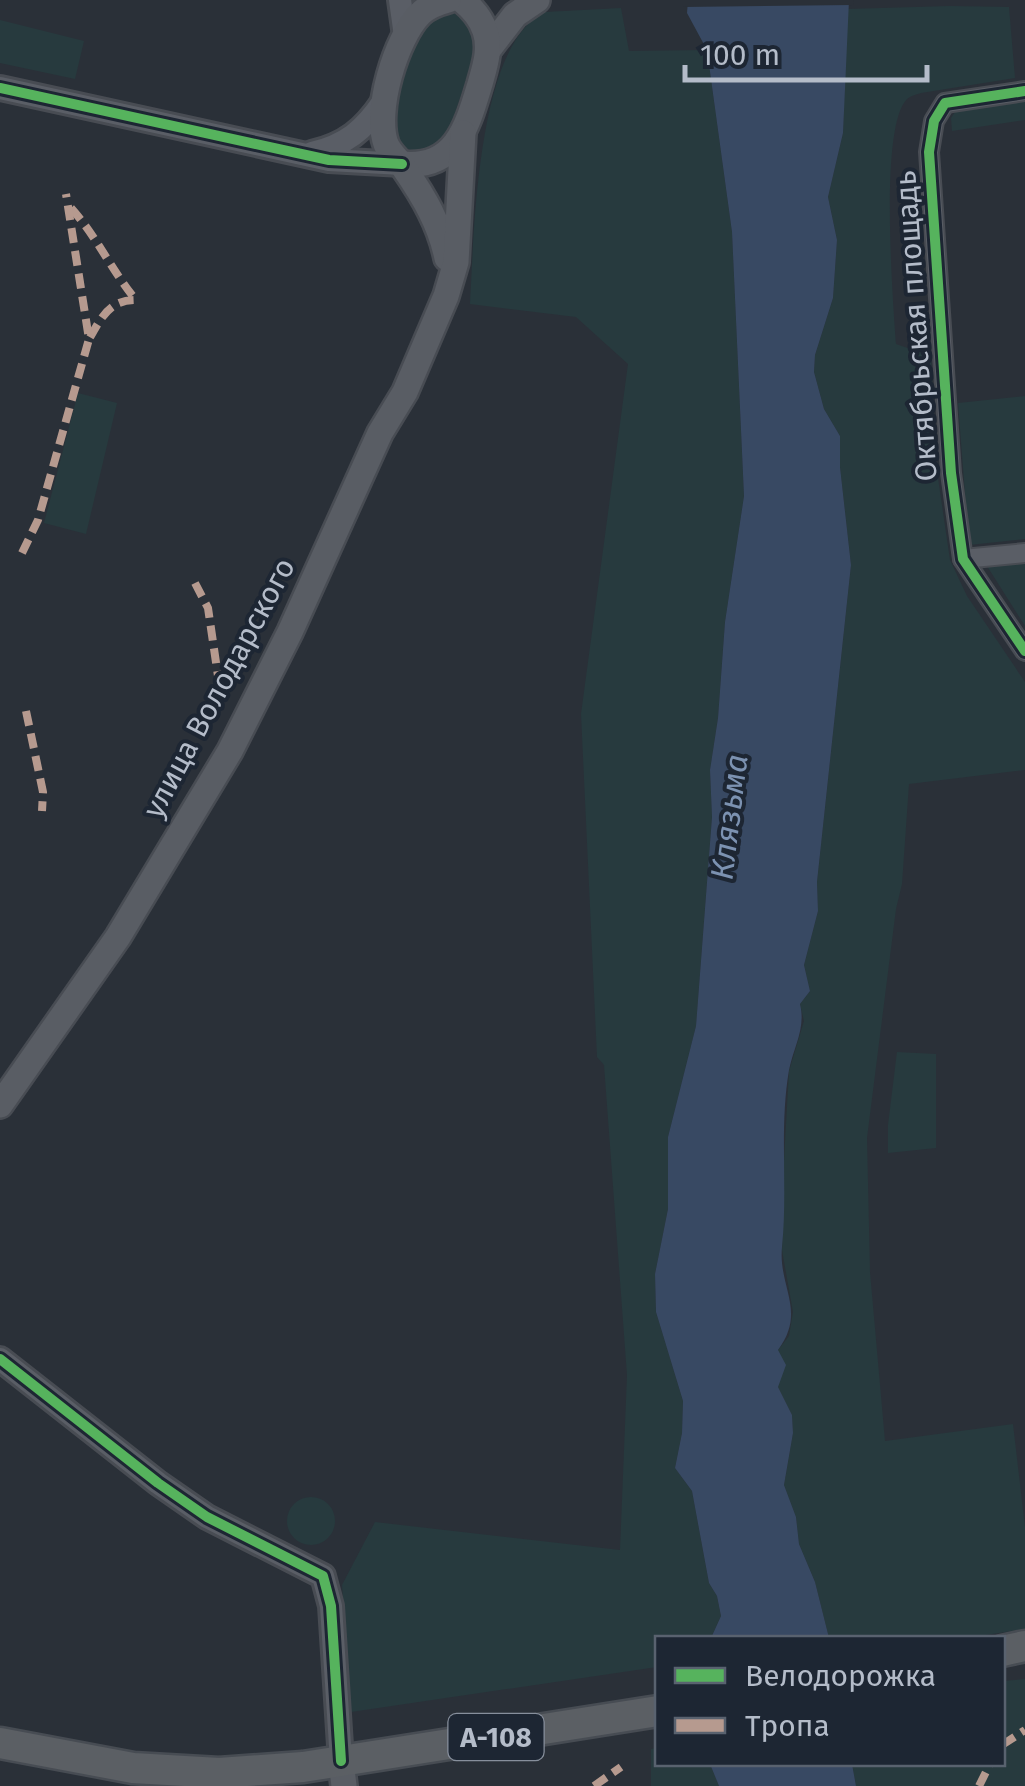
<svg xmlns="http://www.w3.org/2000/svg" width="1025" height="1786" font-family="'Fira Sans',sans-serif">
  <rect width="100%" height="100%" fill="#2a3038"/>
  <g fill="#273a3e">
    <path d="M950,6L1009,7L1015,78L921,93C918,94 910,96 907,99C879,127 893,300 896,344L931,356L936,464L950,560L967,596L1025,682V770L909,784L902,884L896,909L867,1138L870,1272L885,1441L1013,1424L1025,1527V1629L967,1638H829L815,1582L799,1544L796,1517L784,1485L793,1433L792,1415L778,1387V1350L789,1336L793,1312L782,1250L783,1178L789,1071L804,1021L800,1004L810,991L804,965L818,911L817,882L851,565L840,467V436L824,409L814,372L815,355L833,298L837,240L828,197L843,133L847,9Z"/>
    <path d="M621,8L629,51L707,50L732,232L744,496L725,622L718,718L710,770L712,817L696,1026L668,1137V1209L655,1274L656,1312L683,1401L682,1433L675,1468L692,1491L709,1583L717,1596L721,1616L711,1638H658L657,1667L351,1712L342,1585L375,1522L620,1550L627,1375L604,1065L597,1057L581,714L628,364L576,317L470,304C474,236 476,43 545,12Z"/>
    <path d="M454,13L476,30L475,54L448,134L441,145L418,152C410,150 402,148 398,140C385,119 411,45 426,26C434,16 442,14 454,13Z"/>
    <path d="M0,20L84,41L75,79L0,63Z"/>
    <path d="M1025,97V120L952,131L951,118L957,109Z"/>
    <path d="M78,393L117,403L86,534L44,523Z"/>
    <path d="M1025,396V539L969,545L958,403Z"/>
    <path d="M1025,563V626L987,566Z"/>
    <path d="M897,1052L936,1054V1148L888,1153V1125Z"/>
    <circle cx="311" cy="1521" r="24"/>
    <path d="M1025,1679V1786H856L852,1764H1002L1003,1681Z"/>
    <path d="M657,1748L658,1764H710L719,1786H651V1749Z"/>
  </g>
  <g fill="#384963">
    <path d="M688,0H849L843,133L828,197L837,240L833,298L815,355L814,372L824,409L840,436V467L851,565L817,882L818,911L804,965L810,991L800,1004C806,1028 794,1046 789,1070C779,1128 788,1189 782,1247C778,1287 807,1311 778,1350L786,1365L778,1387L792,1415L793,1433L784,1485L796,1517L799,1544L815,1582L829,1638H711L721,1616L717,1596L709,1583L692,1491L675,1468L682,1433L683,1401L656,1312L655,1274L668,1209V1137L696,1026L712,817L710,770L718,718L725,622L744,496L732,232L707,50L687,13Z"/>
    <path d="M710,1764H852L856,1786H719Z"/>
  </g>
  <path fill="#2a3038" d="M683,0H854L853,5L683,7Z"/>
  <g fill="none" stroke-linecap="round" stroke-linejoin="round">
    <defs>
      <g id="minor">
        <path d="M1025,91L945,103L934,121L929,152L951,473L963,559L1025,651"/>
        <path d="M963,559L1025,553"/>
      </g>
      <g id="tertiary">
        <path d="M400,0L405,36"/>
        <path d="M0,88L329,160L402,164"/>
        <path d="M312,153C346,145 364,130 383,102"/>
        <path d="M0,1359L158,1483L207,1517L323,1576L331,1606L341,1761"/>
      </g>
      <g id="secondary">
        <path d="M488,50L515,15L537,0"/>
        <path d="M402,164C456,169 467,127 480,84C485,66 491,49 485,31C481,18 473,9 462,0"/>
        <path d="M447,258C440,224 424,197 404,168C399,160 390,154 386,144C374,111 396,38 420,14C428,6 437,3 448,0"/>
        <path d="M0,1105L118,937L230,751L290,632L380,433L405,392L446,296L456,262L463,133"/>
        <path d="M341,1761L344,1786"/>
      </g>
      <g id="trunk">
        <path d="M1002,1651L1025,1646"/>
        <path d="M0,1743L133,1768L219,1773L303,1767L658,1711"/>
      </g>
    </defs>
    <use href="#minor" stroke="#484c53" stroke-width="22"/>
    <use href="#tertiary" stroke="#484c53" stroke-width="28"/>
    <use href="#secondary" stroke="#484c53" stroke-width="30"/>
    <use href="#trunk" stroke="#474c53" stroke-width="35"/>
    <use href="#minor" stroke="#5a5e66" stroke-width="18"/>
    <use href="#tertiary" stroke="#5a5e66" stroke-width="22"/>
    <use href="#secondary" stroke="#595d64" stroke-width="25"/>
    <use href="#trunk" stroke="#5b5f64" stroke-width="30"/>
    <g stroke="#b69a8f" stroke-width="8" stroke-dasharray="15 8" stroke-linecap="butt">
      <path d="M71,208C97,237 112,271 136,300C109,300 102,317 89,339"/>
      <path d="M22,553L38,520L89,339L66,194"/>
      <path d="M195,583L208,608L218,676"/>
      <path d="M26,711L43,792L42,811"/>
      <path d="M1002,1745L1025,1730"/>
      <path d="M594,1786L621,1767"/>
      <path d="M979,1786L990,1764"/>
    </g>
    <defs>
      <g id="cycleway">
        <path d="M0,88L329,160L402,164"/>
        <path d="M1025,91L945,103L934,121L929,152L951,473L963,559L1025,651"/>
        <path d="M0,1359L158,1483L207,1517L323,1576L331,1606L341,1761"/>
      </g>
    </defs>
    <use href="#cycleway" stroke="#1d2633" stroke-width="16"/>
    <use href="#cycleway" stroke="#56b35d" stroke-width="10"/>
  </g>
  <g text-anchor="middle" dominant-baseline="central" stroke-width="8" stroke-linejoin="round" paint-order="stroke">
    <rect fill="#1d2633" stroke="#878f9c" stroke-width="2.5" x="448.5" y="1714" width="95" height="46" rx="8"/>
    <g font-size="28" font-weight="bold" fill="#b4bcc9">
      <text x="496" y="1737">А-108</text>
    </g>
    <g font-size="30" fill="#b4bcc9" stroke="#1d2633">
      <text transform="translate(916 326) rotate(-94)">Октябрьская площадь</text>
      <text transform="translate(219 688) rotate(-62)">улица Володарского</text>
    </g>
    <g font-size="32" font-style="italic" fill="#7c92b1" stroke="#1d2633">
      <text transform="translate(729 817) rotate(-83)">Клязьма</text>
    </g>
  </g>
  <rect x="655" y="1636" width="350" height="130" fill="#1d2633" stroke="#59626f" stroke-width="2.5"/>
  <rect x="675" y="1668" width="50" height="15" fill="#56b35d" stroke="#59626f" stroke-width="2.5"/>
  <text x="745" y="1686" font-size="30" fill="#b4bcc9">Велодорожка</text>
  <rect x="675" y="1718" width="50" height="15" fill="#b69a8f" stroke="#59626f" stroke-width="2.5"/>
  <text x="745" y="1736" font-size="30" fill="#b4bcc9">Тропа</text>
  <path d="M685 65v15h242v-15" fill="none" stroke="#b4bcc9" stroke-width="5"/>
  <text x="700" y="65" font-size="30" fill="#b4bcc9" stroke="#1d2633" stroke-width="8" paint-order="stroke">100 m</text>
</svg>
